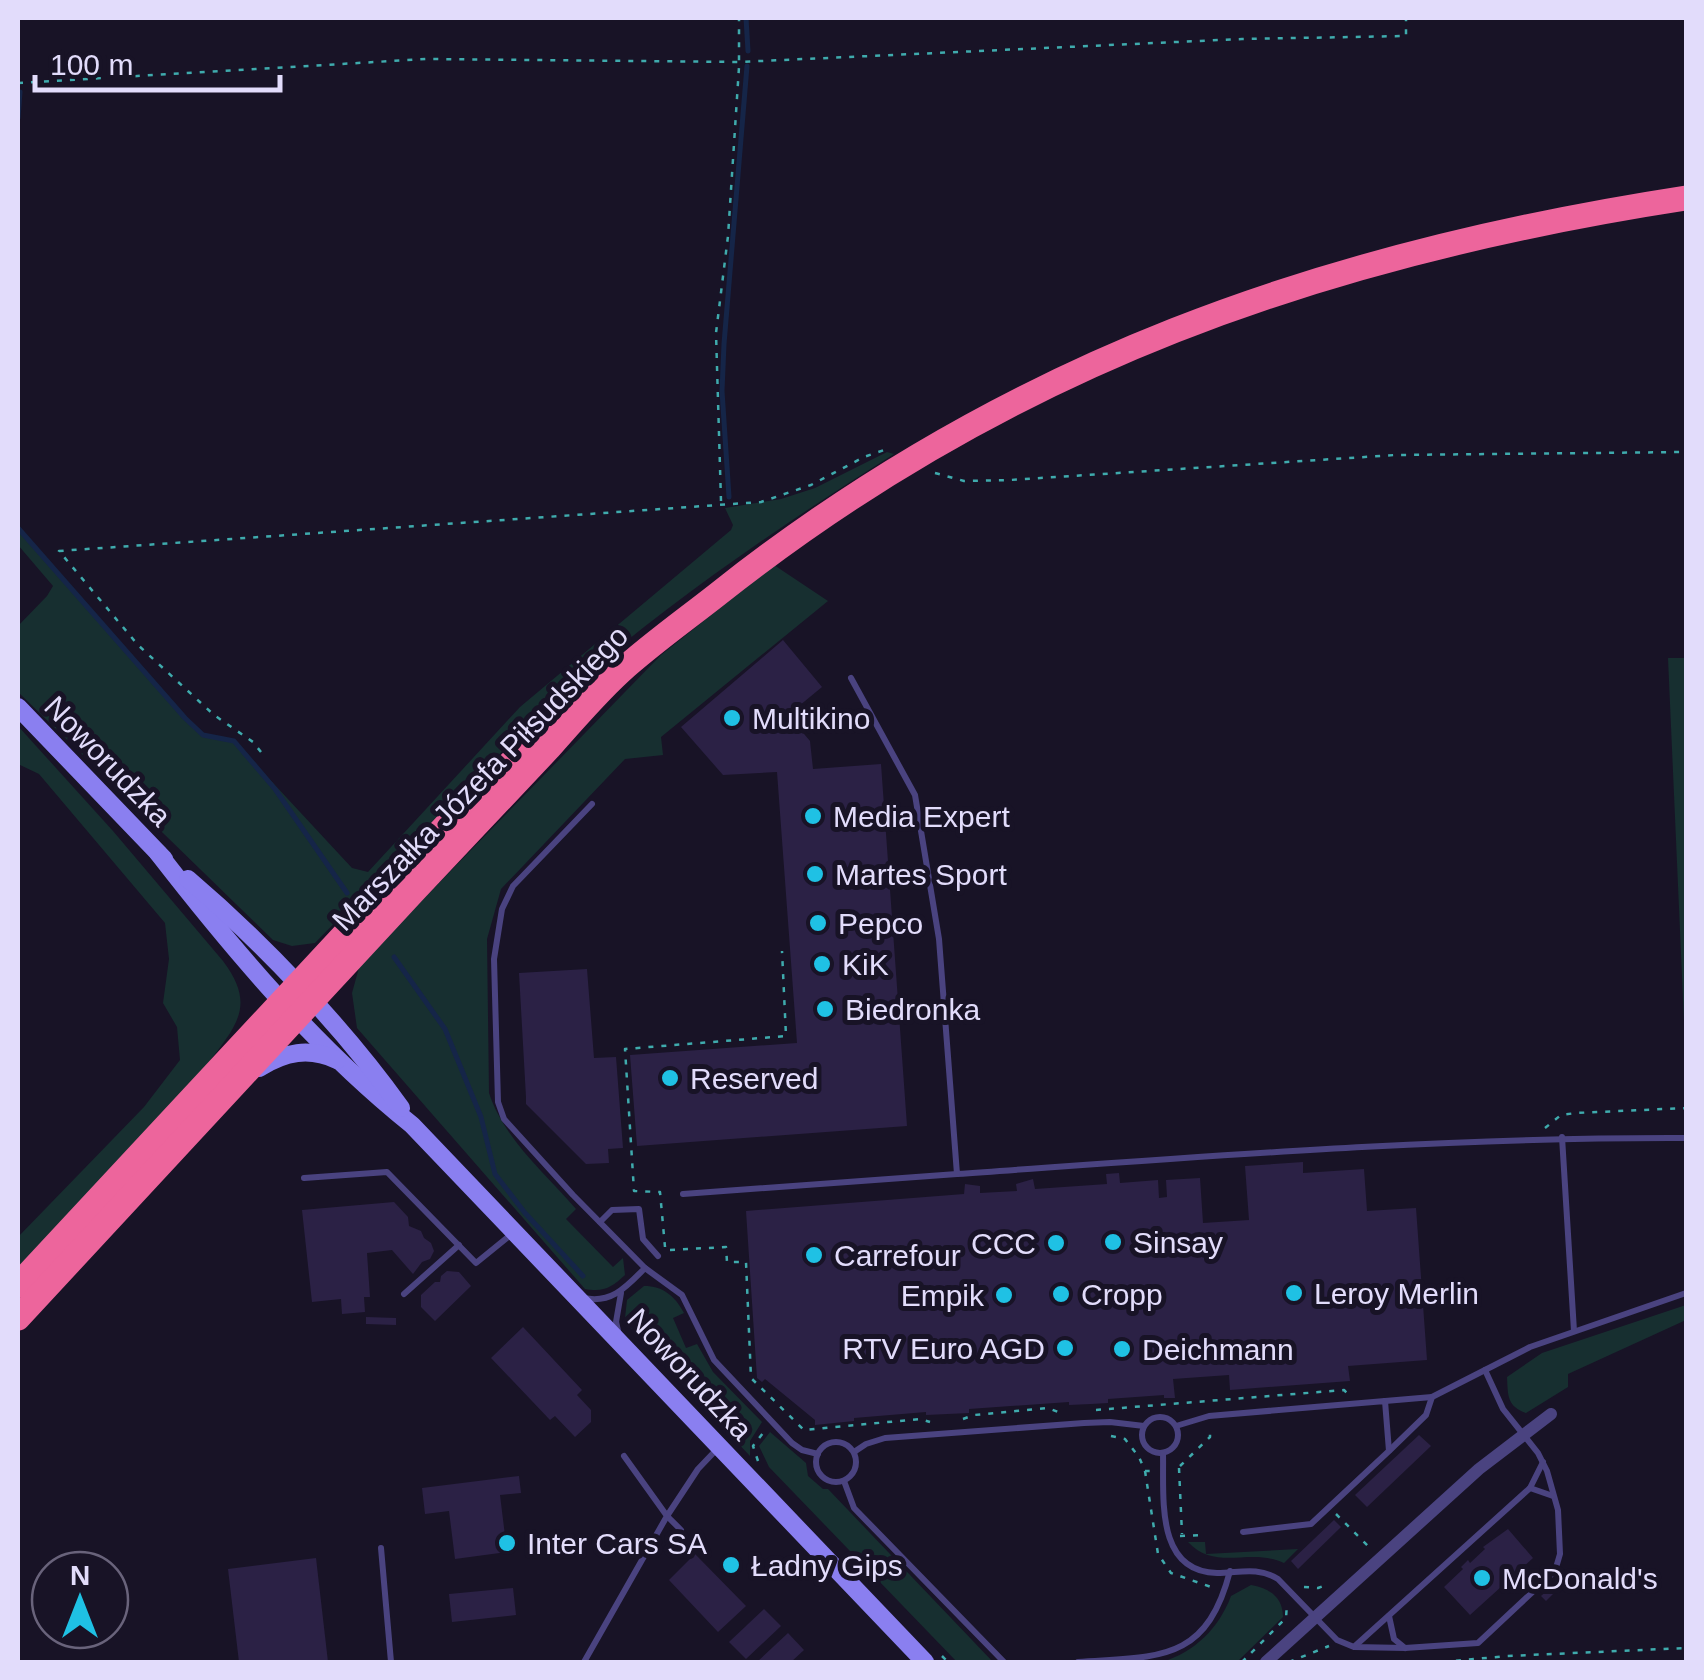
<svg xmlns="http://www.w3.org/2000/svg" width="1704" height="1680" font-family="Arial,sans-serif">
  <rect width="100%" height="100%" fill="#181326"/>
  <g fill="#172f30">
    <path d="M887,452L894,454C783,524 673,599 574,685C482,765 400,856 315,943L292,946L273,940L18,692V626L47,596L53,586L18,545V531L203,735L234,741L352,868L368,872L520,707L731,530L733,525L725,508L781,499L815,488Z"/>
    <path d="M774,565L828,601L661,737L663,755L625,759L501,889L487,939L489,1093C504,1139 545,1173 576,1209L566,1219L613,1267L623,1258L625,1275C611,1288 604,1292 585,1289L357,1028L352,993L360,964L661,655Z"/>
    <path d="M1668,658H1686V1067Z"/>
    <path d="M18,726L113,831L223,961C257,1006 236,1026 206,1066L18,1268V1237L144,1107L180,1060L177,1027L163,1003L169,959L165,923L39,774L18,764Z"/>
    <path d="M644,1286C663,1286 675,1296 684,1313L673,1318L686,1348L697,1344L713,1372L762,1422L750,1441V1456L635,1334L625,1318L627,1300Z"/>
    <path d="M1686,1305V1320L1568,1374V1387L1526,1413C1507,1406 1508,1396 1507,1377L1542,1353Z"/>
    <path d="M770,1432L806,1463L808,1476L823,1489H828L993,1662H957L769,1467L759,1446Z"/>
    <path d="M1188,1542H1205L1206,1554L1298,1549L1284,1563C1250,1547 1216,1572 1188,1542Z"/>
    <path d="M1251,1585C1269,1588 1283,1597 1283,1617L1237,1662H1162C1195,1652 1219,1628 1231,1596Z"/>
  </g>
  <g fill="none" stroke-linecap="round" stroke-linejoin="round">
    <g stroke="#152548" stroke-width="5">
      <path d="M746,18L748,51"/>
      <path d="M18,118L20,92"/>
      <path d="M729,497L722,391L724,344L747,66"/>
      <path d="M18,528L185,718L203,735L234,741L275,789L347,893"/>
      <path d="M394,957L445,1029L481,1117L495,1174L525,1213L583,1276"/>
    </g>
  </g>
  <g fill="#2b2145">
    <path d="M783,640L822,687L788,715L810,741L813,769L881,764L907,1126L637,1146L630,1055L797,1043L777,772L723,775L681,727Z"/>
    <path d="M587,969L594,1058L616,1057L623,1148L608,1149L609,1163L586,1164L526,1104V1097L519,973Z"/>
    <path d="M1303,1162V1173L1364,1169L1367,1211L1416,1208L1427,1360L1348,1366L1350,1381L1230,1390L1229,1375L1173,1379L1175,1398H1164V1395L1108,1399V1403L1091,1404L1069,1405V1402L969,1409V1413L926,1415V1412L854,1418V1421L815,1425V1420L765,1379L762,1382L757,1378L746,1211L964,1194L965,1184L980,1186V1193L1017,1191L1016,1184L1033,1179L1035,1189L1107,1184L1106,1174L1119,1173L1120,1183L1158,1180L1159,1198L1167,1197L1166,1180L1200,1178L1203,1223L1249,1220L1245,1166Z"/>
    <path d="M394,1202L408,1217L409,1226L421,1231L424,1238L431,1243L434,1251L430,1259L422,1262L413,1274L392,1250L367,1253L370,1297H364L365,1312L342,1314L341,1299L312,1302L302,1210Z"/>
    <path d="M447,1271L459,1272L471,1286L435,1321L421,1307V1295L435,1282H440L441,1276Z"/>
    <path d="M366,1317L396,1318V1325L366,1324Z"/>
    <path d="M523,1327L582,1390L577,1395L591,1410V1422L575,1437L555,1416L550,1420L491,1358Z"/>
    <path d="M1419,1435L1431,1446L1367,1507L1355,1495Z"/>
    <path d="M519,1476L521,1493L500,1495L507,1552L455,1559L449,1511L425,1514L422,1488Z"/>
    <path d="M1334,1520L1341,1527L1298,1569L1291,1561Z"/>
    <path d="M1508,1529L1533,1558L1470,1615L1444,1587L1463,1569L1461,1567L1468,1560L1470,1563L1485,1549L1483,1547Z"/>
    <path d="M695,1554L746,1606L718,1632L669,1580Z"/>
    <path d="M316,1558L328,1662H239L228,1569Z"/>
    <path d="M1552,1586L1556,1591L1546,1601L1541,1596Z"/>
    <path d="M513,1588L516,1615L452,1622L449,1594Z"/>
    <path d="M764,1609L781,1626L746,1659L729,1642Z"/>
    <path d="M788,1633L804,1650L791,1662H757Z"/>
  </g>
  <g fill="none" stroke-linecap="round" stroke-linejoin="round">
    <g stroke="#3fabad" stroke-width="2.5" stroke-dasharray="5 8" stroke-linecap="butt">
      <path d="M18,83L426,59L739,62L1242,39L1406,36V18"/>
      <path d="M935,473L964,481L1010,480L1395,455L1686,452"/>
      <path d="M721,501L716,333L728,236L739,67V18"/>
      <path d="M261,752L253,742L214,715L138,645L59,551L761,502L811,485L864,457L890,448"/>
      <path d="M1545,1128L1561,1115L1576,1113L1686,1108"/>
      <path d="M665,1247L660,1192L634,1191L625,1049L786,1036L782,951"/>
      <path d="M670,1250L726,1247L727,1262H746L751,1378L804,1430L920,1419L930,1422"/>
      <path d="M1096,1410L1344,1390L1348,1394"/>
      <path d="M963,1419L974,1415L1048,1408L1058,1412"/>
      <path d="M1111,1436L1125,1439L1139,1457L1145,1471H1154"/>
      <path d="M758,1461L753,1446L766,1429"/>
      <path d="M1180,1466L1210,1437V1427"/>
      <path d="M1179,1468L1182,1534"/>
      <path d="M1145,1471L1158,1554L1171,1573L1211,1587"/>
      <path d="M1336,1514L1369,1547"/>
      <path d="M1180,1536L1205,1535"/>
      <path d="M1304,1587L1318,1588L1329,1584"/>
      <path d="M942,1656L948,1662"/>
      <path d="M1242,1662L1286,1618L1287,1603"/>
      <path d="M1289,1662L1329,1646"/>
      <path d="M1443,1662L1507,1656L1686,1648"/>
    </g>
    <g stroke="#4a4380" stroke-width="6">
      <path d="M851,678L915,795L939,939L957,1174C1200,1157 1443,1137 1686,1138"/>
      <path d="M592,804L513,886L502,909L494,959L498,1102L504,1119L573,1195L645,1268"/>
      <path d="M1562,1137L1574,1331"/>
      <path d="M304,1178L387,1172L476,1263L514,1232"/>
      <path d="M683,1194L957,1174"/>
      <path d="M600,1222L612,1210L639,1209L643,1239L658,1256"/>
      <path d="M404,1294L459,1245"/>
      <path d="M584,1298C612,1304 627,1286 645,1268L682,1295L714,1360L792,1443L802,1450L818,1454"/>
      <path d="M619,1335L616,1322L621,1293"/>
      <path d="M1385,1401L1432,1397"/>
      <circle cx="1160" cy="1435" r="18"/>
      <path d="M1176,1426L1209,1416L1385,1401L1389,1451L1311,1524L1243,1532"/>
      <circle cx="836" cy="1462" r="20"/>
      <path d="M1390,1450L1426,1415L1432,1397L1485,1370"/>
      <path d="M854,1452L866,1444L885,1438L1084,1423L1110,1422L1144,1426"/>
      <path d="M1163,1453C1164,1497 1155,1572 1217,1573C1239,1573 1257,1566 1278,1579L1337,1640L1354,1647L1405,1648L1478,1643L1555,1571L1560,1554L1558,1510L1547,1471L1538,1453L1503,1409L1485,1370L1530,1347L1686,1293"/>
      <path d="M844,1481L854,1508L1004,1662"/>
      <path d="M1530,1488L1553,1496"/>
      <path d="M681,1530L667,1516L698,1469L719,1447"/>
      <path d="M381,1548L391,1662"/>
      <path d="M1389,1616L1394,1639L1405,1648"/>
      <path d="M1355,1646L1530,1488L1543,1462"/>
      <path d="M584,1662L667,1516L624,1456"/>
      <path d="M1078,1662C1157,1656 1206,1664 1230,1571"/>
    </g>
    <path stroke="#4a4380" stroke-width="12" d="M1266,1662L1479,1469L1551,1414"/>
    <g stroke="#8a7ff0" stroke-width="18">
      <path d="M18,707L164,859"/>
      <path d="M158,853C234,951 316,1048 412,1125L925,1662"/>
      <path d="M188,879C262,942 344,1028 401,1108"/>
      <path d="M259,1068C285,1052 309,1047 337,1060"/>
    </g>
    <g stroke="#ed659c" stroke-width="25">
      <path d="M18,1285L449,822L548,727"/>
      <path d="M18,1318C150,1176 282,1034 414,891C459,843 504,796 549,748C572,722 595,695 620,672C651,644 685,620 718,594C1009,363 1322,254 1686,198"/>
    </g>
  </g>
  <g fill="#1fc1e4" stroke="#181326" stroke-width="4">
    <circle cx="732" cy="718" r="10"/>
    <circle cx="813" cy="816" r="10"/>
    <circle cx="815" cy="874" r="10"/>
    <circle cx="818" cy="923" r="10"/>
    <circle cx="822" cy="964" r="10"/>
    <circle cx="825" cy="1009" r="10"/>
    <circle cx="670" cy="1078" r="10"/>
    <circle cx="1113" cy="1242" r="10"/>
    <circle cx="1056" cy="1243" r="10"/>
    <circle cx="814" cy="1255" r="10"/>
    <circle cx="1294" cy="1293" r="10"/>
    <circle cx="1061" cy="1294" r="10"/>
    <circle cx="1004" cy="1295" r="10"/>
    <circle cx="1065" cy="1348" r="10"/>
    <circle cx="1122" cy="1349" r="10"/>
    <circle cx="507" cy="1543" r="10"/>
    <circle cx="731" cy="1565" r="10"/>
    <circle cx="1482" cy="1578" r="10"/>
  </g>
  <g text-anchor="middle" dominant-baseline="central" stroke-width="10" stroke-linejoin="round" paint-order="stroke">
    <g font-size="30" fill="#e2dcfb" stroke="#181326" text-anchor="start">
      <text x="752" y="718">Multikino</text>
      <text x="833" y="816">Media Expert</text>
      <text x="835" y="874">Martes Sport</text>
      <text x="838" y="923">Pepco</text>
      <text x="842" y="964">KiK</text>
      <text x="845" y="1009">Biedronka</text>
      <text x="690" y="1078">Reserved</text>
      <text x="1133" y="1242">Sinsay</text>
      <text x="1036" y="1243" text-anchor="end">CCC</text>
      <text x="834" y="1255">Carrefour</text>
      <text x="1314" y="1293">Leroy Merlin</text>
      <text x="1081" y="1294">Cropp</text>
      <text x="984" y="1295" text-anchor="end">Empik</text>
      <text x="1045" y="1348" text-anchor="end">RTV Euro AGD</text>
      <text x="1142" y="1349">Deichmann</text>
      <text x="527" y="1543">Inter Cars SA</text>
      <text x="751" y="1565">Ładny Gips</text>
      <text x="1502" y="1578">McDonald's</text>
    </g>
    <g font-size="30" fill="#e2dcfb" stroke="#181326">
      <text transform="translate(108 761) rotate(46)">Noworudzka</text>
      <text transform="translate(480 778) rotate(-46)">Marszałka Józefa Piłsudskiego</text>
      <text transform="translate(690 1374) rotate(47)">Noworudzka</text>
    </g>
  </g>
  <rect width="1704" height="1680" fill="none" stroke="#e2dcfb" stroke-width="40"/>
  <g transform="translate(80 1600)"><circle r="48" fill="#181326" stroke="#69637b" stroke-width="2.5"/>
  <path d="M0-8L18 38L0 25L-18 38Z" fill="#1fc1e4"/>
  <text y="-15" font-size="28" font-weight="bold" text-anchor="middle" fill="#e2dcfb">N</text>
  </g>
  <path d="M35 75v15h245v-15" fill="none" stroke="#e2dcfb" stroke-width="5"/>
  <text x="50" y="75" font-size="30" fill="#e2dcfb" stroke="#181326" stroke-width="8" paint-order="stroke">100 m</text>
</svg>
